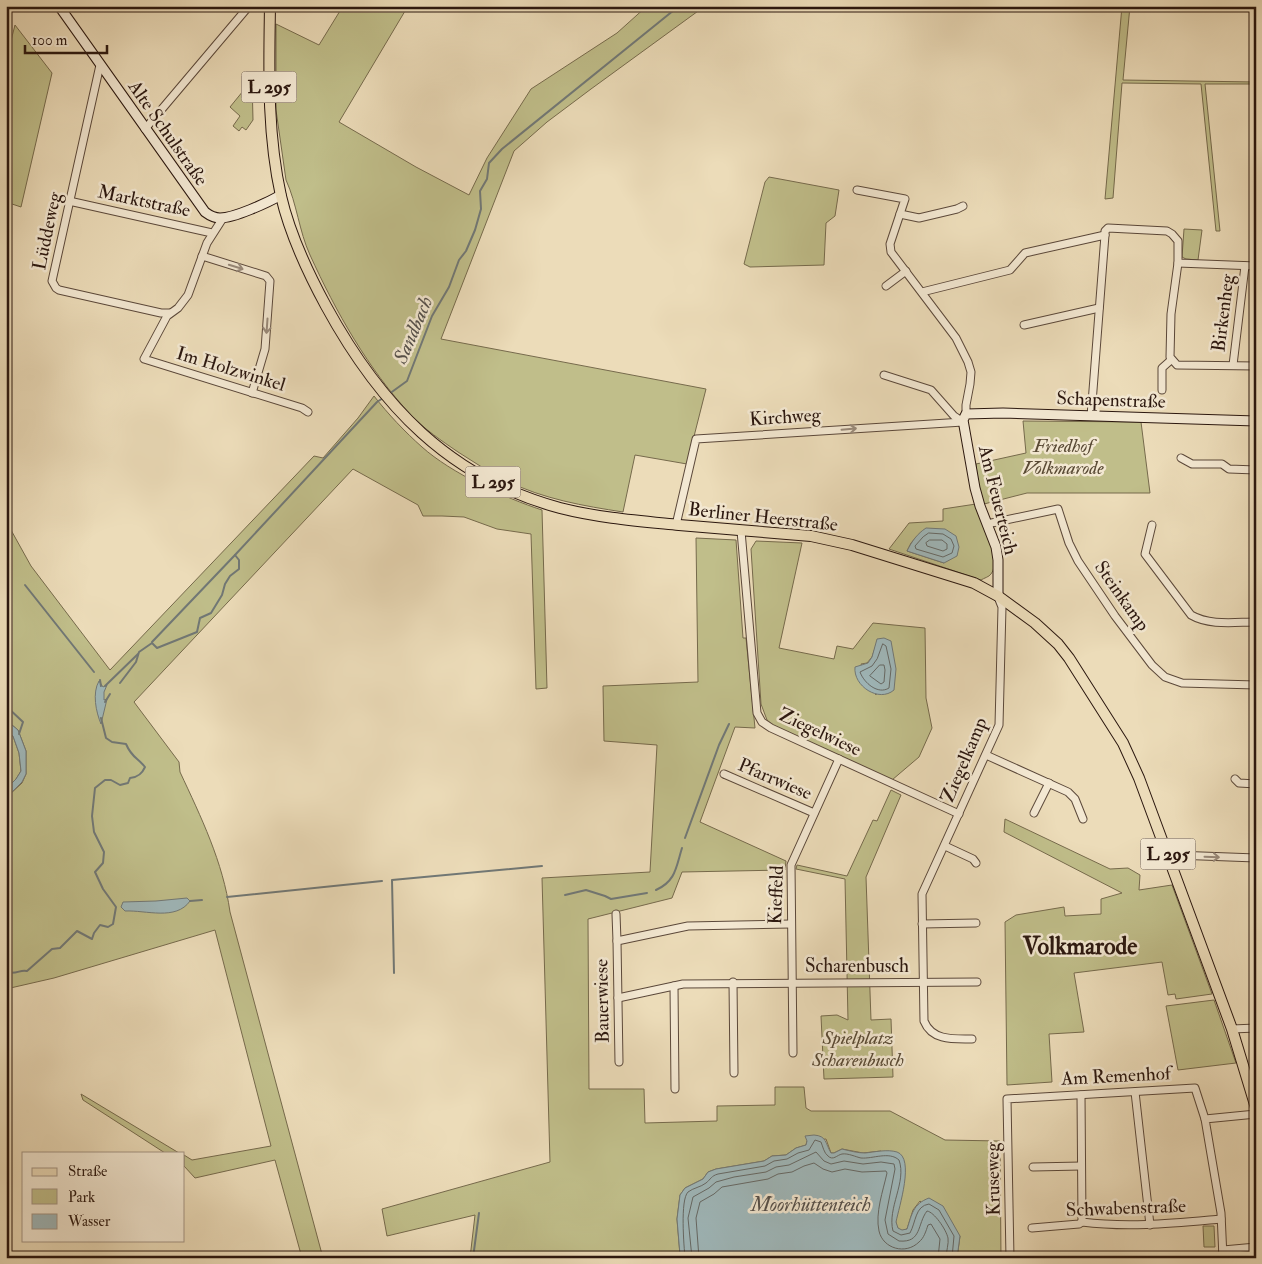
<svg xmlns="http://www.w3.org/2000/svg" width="1262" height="1264" font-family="'IM FELL Double Pica',serif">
  <rect width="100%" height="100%" fill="#ecdcb9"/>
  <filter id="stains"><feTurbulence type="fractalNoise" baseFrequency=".004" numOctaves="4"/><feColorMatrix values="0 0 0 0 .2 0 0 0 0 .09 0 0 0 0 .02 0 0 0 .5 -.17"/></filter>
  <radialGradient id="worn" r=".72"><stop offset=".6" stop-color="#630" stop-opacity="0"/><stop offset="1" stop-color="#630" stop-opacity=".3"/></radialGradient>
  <g fill="#c0be8a" stroke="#766a4c" fill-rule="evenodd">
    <path d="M343,6H408L339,122L416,167L469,195L487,158L531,89L617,33L647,6H705L591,89L547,122L514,151L441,339L706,389L687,464L635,455L623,512C584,506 543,499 507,481C490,473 474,462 458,452C442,441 424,429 411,415C368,369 336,312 310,255C299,231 297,204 286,180L276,110V24L319,45Z"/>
    <path d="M1122,6H1130L1123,80L1256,82V84H1205L1220,231H1216L1201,84L1122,83L1113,198L1105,199Z"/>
    <path d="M15,25L52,73L21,207L6,202V60Z"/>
    <path d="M252,80L253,120L246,130L242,127L239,131L233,126L240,116L230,107Z"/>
    <path d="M769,177L839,190L835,216L826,223L824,265L750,267L744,264L765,182Z"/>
    <path d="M1184,229L1202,230L1198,260L1186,259L1182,257Z"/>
    <path d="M374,396C388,414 405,432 422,447C451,473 505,498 542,510L547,688L536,689L531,534L497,529L464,517L442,516H423L418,505L353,469L134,702L179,762L180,772C201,817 223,862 230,912L323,1258H302L275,1160L195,1178L184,1166V1155L192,1160L271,1146L215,930L54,978L6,989V798L22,783L26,774V751L18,730L6,720V521L31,566L110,670L314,456L323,458L358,418Z"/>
    <path d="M1023,421L1141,422L1150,493H1027L984,504L978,484L976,464L1026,453Z"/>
    <path d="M976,504C982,519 1003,559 991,574C989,577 984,578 981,580L889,549L909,523L943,521V509ZM920,533L944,563L907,551L911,543Z"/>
    <path d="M696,538L736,540L743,638H746L755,728L735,727L700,822L786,861L785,870L682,872L672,898L588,919L589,1089H644L645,1123L717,1121V1106L775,1105V1087H804L806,1108L811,1111H890L945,1140L1000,1141L1001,1258H957L960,1236L920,1201L913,1210L907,1229L902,1231L897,1228L881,1151L863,1153L842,1149L834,1153H831L826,1139L807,1141L806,1145L796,1148L786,1155L772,1156L764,1161L716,1169L708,1172L703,1179L685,1188L680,1195L677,1219L680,1255L681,1258H470L475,1215L387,1236L382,1209L550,1162L542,878L650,872L657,745L604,741L603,686L698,682Z"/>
    <path d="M756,541L802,543L779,648L834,659L837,646L853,649L873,623L925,628L926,698L932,728L919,757L892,780L774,726L767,720L761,704L751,549ZM878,639L876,695L861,664L867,663L872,657Z"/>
    <path d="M6,731L13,736L19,753L21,771L16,779L6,789Z"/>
    <path d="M891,790L901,795L866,877L871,1020L891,1019L893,1077L824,1079L821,1016L837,1015L848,1020L845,879L796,869L797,865L847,876L873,820L877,821Z"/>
    <path d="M1005,819L1110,869L1128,868L1140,875L1139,890L1172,885L1212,994L1176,999L1175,994L1168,995L1162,962L1074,973L1084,1032L1049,1034L1052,1082L1007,1085L1005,922L1016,915L1064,907L1065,916L1101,914V899L1122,893L1004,832Z"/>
    <path d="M1214,1000L1236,1063L1178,1070L1166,1006Z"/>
    <path d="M81,1094L179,1153H165L83,1100Z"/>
    <path d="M1203,1226H1214L1215,1247H1204Z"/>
  </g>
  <g fill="#9fb8bb" stroke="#717876">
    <path d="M926,528L945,529L956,536L959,547L957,556L944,563L907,551C912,541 917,534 926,528Z"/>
    <path d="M884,638L891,641L896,669L894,690C879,703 853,686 855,667L868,663L872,657L877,639Z"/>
    <path d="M99,681L103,687L107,685L104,692V700L107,699L101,724C96,712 92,693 99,681Z"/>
    <path d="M6,720L18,730L26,751V774L22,782L6,798V789L16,779L21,771L19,753L13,736L6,731Z"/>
    <path d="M187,898L190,901C176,921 146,910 125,911L121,907L123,902L156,901Z"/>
    <path d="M814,1135C827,1136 825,1143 831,1153H834L842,1149C850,1151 858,1153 865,1153C875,1152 887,1149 897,1152C915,1158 899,1207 896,1222L898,1228L902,1230L907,1229C912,1214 913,1204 929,1198L943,1206L960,1236L957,1258H681L680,1255L677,1219L680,1195L685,1188L703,1179L708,1172L716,1169L764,1161L772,1156L786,1155L796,1148L806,1145L807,1141L805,1136Z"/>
  </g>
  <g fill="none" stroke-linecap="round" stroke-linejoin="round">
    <g stroke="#656865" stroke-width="1">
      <path d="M929,533L943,534L951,539L954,546L952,553L943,557L916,549L915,546L923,537Z"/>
      <path d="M930,540H942L947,544V549L943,551L927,546L926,543Z"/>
      <path d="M883,644L886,646L891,669L889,688C878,695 864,683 860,672L872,666L877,659Z"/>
      <path d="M880,665H884L885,670L884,682L881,684L870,676Z"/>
      <path d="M685,1258C684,1246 680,1200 688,1192C693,1188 701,1187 706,1183C711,1179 711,1176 718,1174L765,1166L774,1161L787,1159L798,1153L809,1150L815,1140L821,1142C823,1147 824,1153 828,1156C833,1161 837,1155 842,1154C848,1153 856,1157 861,1158C873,1159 889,1151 899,1160C907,1182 887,1208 893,1231L901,1235L910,1233C916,1222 915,1206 929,1204L939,1210L954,1236L952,1258"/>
      <path d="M692,1258L688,1218L693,1197L709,1188L716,1182L734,1177L766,1172L776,1167L789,1165L816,1152L824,1161L831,1164L844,1161L863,1164L881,1162L894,1164L895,1169L885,1220L888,1234L899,1241C922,1243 917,1224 927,1211C934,1212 946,1229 948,1238C949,1243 946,1252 946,1258"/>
      <path d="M699,1258L696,1218L700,1202L714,1194L722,1187L768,1179L778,1174L792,1172L804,1166L814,1163L823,1169L832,1172L845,1169L862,1172L886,1171L887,1173C883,1191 875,1213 879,1231C883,1249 906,1255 919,1242C924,1238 926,1231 928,1225L931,1224L940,1239L938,1258"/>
    </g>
    <g stroke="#717876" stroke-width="2">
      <path d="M389,394L407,381L432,316L449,287L459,260L466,251L475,230L481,209L480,191L487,179L489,163L502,149L679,6"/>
      <path d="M25,585L94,672"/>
      <path d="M152,642L235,555"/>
      <path d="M100,680L101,686"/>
      <path d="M120,683L136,662L139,652L152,643L157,648L197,632L200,618L211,613L222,595L225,584L230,576L239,569V560L235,555L377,402L383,398"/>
      <path d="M105,686L138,654"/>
      <path d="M105,702L110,694"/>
      <path d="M6,706L23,722L19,734"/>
      <path d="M685,838L719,745L729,724"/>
      <path d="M656,890C676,881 676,867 682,848"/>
      <path d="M565,895L586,890L605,896L611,899L647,893"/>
      <path d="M227,897L382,881"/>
      <path d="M190,901L202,900"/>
      <path d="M6,972C17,975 20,969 27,971L52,949L60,948L77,931L92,939L94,933L100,925L108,927L113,924L116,907L103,889L95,872L103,863L104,852L94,832L92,816L95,788L105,780H111L120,785L128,783L130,778C138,777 142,774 145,767C137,757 132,758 126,744L112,742L106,738L101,718"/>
      <path d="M394,973L392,880L542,866"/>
      <path d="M473,1258L479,1213"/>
    </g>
    <defs>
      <g id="street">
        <path d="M100,65L52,281L56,288L59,290L161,313H170"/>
        <path d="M145,129L249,6"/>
        <path d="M857,190L905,199L890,244L891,252L956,338L968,362L971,372L970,384L966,405V414"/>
        <path d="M69,201L212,233"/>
        <path d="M900,214L919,218L957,209L963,206"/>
        <path d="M223,218L207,243L188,295L178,308L167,316L144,359L302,408L308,412"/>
        <path d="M202,256L266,276L270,281L265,349L252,393"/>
        <path d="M1178,263L1171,314L1170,357L1177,365L1256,366"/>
        <path d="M886,286L906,271"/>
        <path d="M922,292L1010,270L1025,253L1105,235"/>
        <path d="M1024,325L1099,308"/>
        <path d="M1233,365L1245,266"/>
        <path d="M884,375L931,390L954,416L963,422"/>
        <path d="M1162,390V368L1171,360"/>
        <path d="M1091,416L1105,235V231L1108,228L1167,231L1172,234L1178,241V263L1256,266"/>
        <path d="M1181,458L1192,464H1222L1229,469L1256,470"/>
        <path d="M987,524L1058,509L1069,543L1078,561L1115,616L1152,665L1165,677L1182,683L1256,685"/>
        <path d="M676,525L696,439L963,422"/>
        <path d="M1152,525L1145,554L1191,615C1210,626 1235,622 1256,622"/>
        <path d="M741,531L757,713L762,722L771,728L959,814"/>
        <path d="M986,755L1068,792L1075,799L1083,819"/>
        <path d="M724,774L814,813"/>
        <path d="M1235,779L1239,783L1256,784"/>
        <path d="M1034,813L1049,783"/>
        <path d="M945,846L973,859L976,863"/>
        <path d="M1169,857L1175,855L1256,858"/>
        <path d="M616,914L617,941"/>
        <path d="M922,924L976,923"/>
        <path d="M733,982L734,1073"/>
        <path d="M674,986L675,1089"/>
        <path d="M618,998L683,984L977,982"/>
        <path d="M1232,1029L1256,1028"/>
        <path d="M972,1039C954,1039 932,1041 924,1021L922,894L999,725L1002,607L998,597"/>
        <path d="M793,1053L791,865L839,759"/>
        <path d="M619,1062L617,941L688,926L791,924"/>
        <path d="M1135,1092L1150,1225"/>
        <path d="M1081,1095L1082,1222"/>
        <path d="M1033,1167L1081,1166"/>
        <path d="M1032,1228L1079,1224L1082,1222C1129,1228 1175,1223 1221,1219"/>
        <path d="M1223,1250L1256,1247"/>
        <path d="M1010,1258L1007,1099L1195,1088L1205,1119"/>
        <path d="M1223,1258L1221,1213L1205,1119L1256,1114"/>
      </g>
      <g id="secondary">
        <path d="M59,6L205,212C209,215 214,218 220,218C234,218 267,203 281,195"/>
        <path d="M998,596V560L996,547L980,506L975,488L963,420L966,414L1003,413L1256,421"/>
      </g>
      <path id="primary" d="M270,6C269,70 267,133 281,196C290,235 307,271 326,306C380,405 449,478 560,508C599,518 639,521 679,525C723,529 767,532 811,536L852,545L974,583L998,596L1035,623L1058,644L1069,658L1123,743L1139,778L1232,1029L1256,1108"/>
    </defs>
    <use href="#street" stroke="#5b483a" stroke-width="9"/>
    <use href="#secondary" stroke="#2b170f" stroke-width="11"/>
    <use href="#primary" stroke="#2b170f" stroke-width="12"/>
    <use href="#street" stroke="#f3e8d2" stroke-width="7"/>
    <use href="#secondary" stroke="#f3e8d2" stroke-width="9"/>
    <use href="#primary" stroke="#ecdcb9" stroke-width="10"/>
  </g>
  <defs><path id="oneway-shaft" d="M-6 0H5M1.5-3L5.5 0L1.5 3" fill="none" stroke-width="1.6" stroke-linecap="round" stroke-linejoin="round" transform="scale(1.25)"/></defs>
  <g stroke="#998a7a">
    <use href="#oneway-shaft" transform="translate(236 267) rotate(17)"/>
    <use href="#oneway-shaft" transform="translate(267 326) rotate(94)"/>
    <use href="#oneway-shaft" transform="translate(849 429) rotate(-5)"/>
    <use href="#oneway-shaft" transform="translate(1212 857) rotate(2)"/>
  </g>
  <g text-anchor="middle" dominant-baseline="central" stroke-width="5" stroke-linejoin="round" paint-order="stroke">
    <g fill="#f3e8d2" stroke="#67564a" stroke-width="1">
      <rect x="241.5" y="71.5" width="55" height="31" rx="4"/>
      <rect x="465.5" y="466.5" width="55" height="31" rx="4"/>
      <rect x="1140.5" y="838.5" width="55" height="31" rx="4"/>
    </g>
    <g font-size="18" font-weight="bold" fill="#2b170f">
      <text x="269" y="87">L 295</text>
      <text x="493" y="482">L 295</text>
      <text x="1168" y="854">L 295</text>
    </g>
    <g font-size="19" fill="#2b170f" stroke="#f3e8d2">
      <text transform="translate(168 133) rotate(55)">Alte Schulstraße</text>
      <text transform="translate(144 201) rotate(12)">Marktstraße</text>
      <text transform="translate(47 231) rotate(-78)">Lüddeweg</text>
      <text transform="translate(1223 313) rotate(-83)">Birkenheg</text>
      <text transform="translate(231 369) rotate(17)">Im Holzwinkel</text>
      <text transform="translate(1111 400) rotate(2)">Schapenstraße</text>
      <text transform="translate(785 417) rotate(-4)">Kirchweg</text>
      <text transform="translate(998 500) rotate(76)">Am Feuerteich</text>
      <text transform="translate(763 517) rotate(6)">Berliner Heerstraße</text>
      <text transform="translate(1122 596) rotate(55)">Steinkamp</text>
      <text transform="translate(820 732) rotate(25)">Ziegelwiese</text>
      <text transform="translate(964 760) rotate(-67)">Ziegelkamp</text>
      <text transform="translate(775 779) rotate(23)">Pfarrwiese</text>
      <text transform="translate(776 895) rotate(-88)">Kieffeld</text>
      <text x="857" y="966">Scharenbusch</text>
      <text transform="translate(602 1001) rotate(-91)">Bauerwiese</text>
      <text transform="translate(1116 1076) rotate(-3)">Am Remenhof</text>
      <text transform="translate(993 1179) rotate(-91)">Kruseweg</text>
      <text transform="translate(1126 1208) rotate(-2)">Schwabenstraße</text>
    </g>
    <g font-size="19" font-style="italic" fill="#584934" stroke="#f3e8d2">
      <text x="1063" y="446">Friedhof<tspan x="1063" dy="22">Volkmarode</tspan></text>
      <text x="858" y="1038">Spielplatz<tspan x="858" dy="22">Scharenbusch</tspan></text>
    </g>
    <g font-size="20" font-style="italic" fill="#544f4b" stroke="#f3e8d2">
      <text transform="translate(413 330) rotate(-67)">Sandbach</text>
      <text x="811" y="1204">Moorhüttenteich</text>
    </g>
    <g font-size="24" font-weight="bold" fill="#2b170f" stroke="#f3e8d2">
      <text x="1080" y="946">Volkmarode</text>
    </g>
  </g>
  <rect width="1262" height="1264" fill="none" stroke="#ecdcb9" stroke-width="25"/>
  <rect x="8" y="8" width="1247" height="1249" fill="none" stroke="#2b170f" stroke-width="2.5"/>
  <rect x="12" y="12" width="1237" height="1239" fill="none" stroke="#2b170f"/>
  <rect x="22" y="1152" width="162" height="90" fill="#f3e8d2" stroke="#a39484"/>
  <rect x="32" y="1168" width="25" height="8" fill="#ecdcb9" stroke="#a39484"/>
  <text x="68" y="1176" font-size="15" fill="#2b170f">Straße</text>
  <rect x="32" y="1189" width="25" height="15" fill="#c0be8a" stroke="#a39484"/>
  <text x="68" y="1202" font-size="15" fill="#2b170f">Park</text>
  <rect x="32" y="1214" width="25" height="15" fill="#9fb8bb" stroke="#a39484"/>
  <text x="68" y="1226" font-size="15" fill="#2b170f">Wasser</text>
  <path d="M25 45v8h82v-8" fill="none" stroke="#2b170f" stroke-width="2.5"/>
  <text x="32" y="45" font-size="15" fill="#2b170f" stroke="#f3e8d2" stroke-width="4" paint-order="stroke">100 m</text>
  <rect width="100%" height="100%" filter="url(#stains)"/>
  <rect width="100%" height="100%" fill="url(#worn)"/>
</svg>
